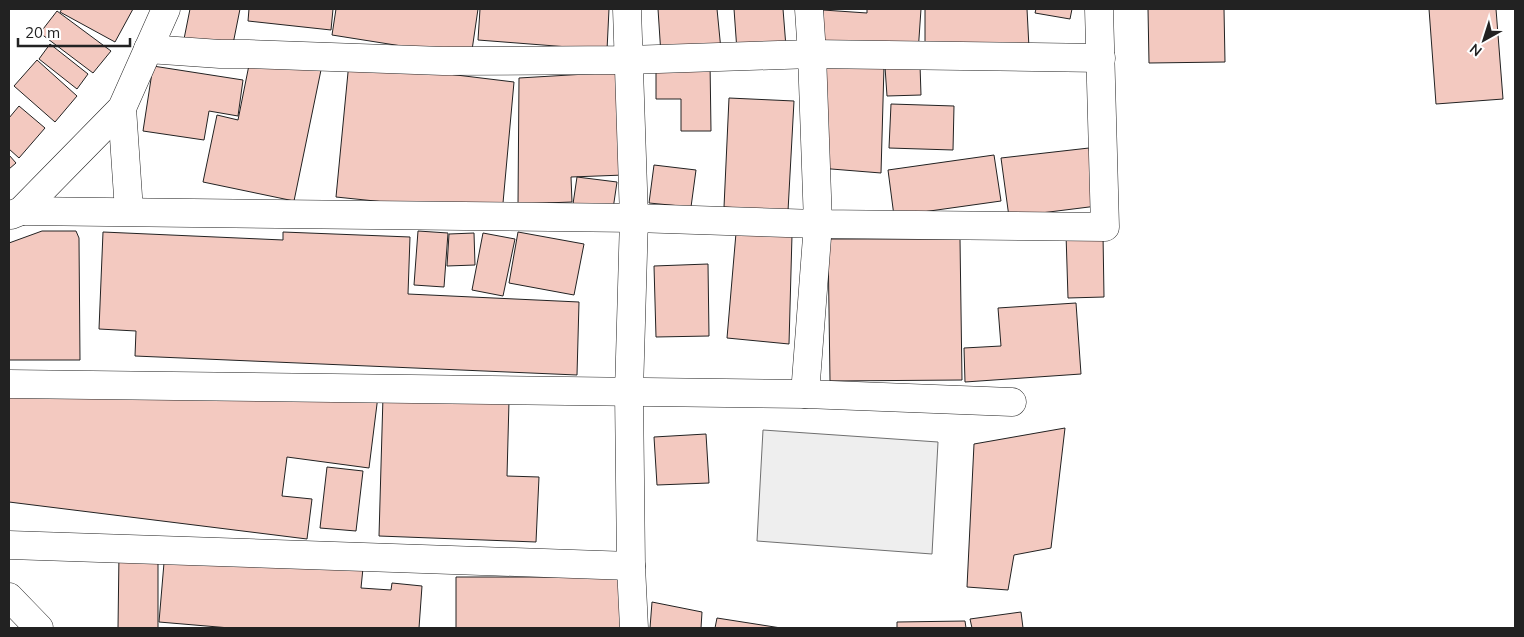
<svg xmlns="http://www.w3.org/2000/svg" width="1524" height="637" font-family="Mulish,sans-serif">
  <rect width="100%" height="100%" fill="#fff"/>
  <path fill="#eee" stroke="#6f6f6f" d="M763,430L938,442L932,554L757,541Z"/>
  <g fill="#f3c9c0" stroke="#222">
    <path d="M62,9H133L115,42L60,12Z"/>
    <path d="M190,9H240L232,49L184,39Z"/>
    <path d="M249,9H333L331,30L248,21Z"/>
    <path d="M336,9H478L471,57L332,35Z"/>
    <path d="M480,9H609L607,50L478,40Z"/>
    <path d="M658,9H717L721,50L661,55Z"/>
    <path d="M734,9H783L786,47L737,51Z"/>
    <path d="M867,9H921L918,53L821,46L823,10L867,13Z"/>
    <path d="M925,9H1027L1029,48L925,51Z"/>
    <path d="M1036,9H1072L1070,19L1035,13Z"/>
    <path d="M1148,9H1224L1225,62L1149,63Z"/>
    <path d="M1429,9H1496L1503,99L1436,104Z"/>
    <path d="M57,11L111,51L93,73L40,33Z"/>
    <path d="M50,44L88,74L77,89L39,59Z"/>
    <path d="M251,55L321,70L294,201L203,182L217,115L238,120Z"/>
    <path d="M37,60L77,96L55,122L14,86Z"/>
    <path d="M349,62L514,82L502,214L336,197Z"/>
    <path d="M656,62H710L711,131H681V99H656Z"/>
    <path d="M827,63L884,66L881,173L819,168Z"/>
    <path d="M920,65L921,95L887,96L885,67Z"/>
    <path d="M153,66L243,80L238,116L209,111L204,140L143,131Z"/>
    <path d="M620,72L624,175L571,177L572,202L518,204L519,78Z"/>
    <path d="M729,98L794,101L788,211L724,207Z"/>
    <path d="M891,104L954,106L953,150L889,148Z"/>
    <path d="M19,106L45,128L19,158L9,149V118Z"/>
    <path d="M1089,148L1097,206L1009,217L1001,158Z"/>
    <path d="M9,155L16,163L9,169Z"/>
    <path d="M994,155L1001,201L894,216L888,170Z"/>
    <path d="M654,165L696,170L691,207L649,203Z"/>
    <path d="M577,177L617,182L613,209L573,204Z"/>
    <path d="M42,231H76L79,238L80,360H9V243Z"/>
    <path d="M418,231L448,233L444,287L414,285Z"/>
    <path d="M103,232L283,240V232L410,237L408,294L579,302L577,375L135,356L136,331L99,329Z"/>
    <path d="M518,232L584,244L574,295L509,283Z"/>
    <path d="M474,233L475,265L447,266L449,234Z"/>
    <path d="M483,233L515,239L503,296L472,290Z"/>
    <path d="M736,233L792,235L789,344L727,338Z"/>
    <path d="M1066,234H1103L1104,297L1068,298Z"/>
    <path d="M828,239H960L962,380L830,381Z"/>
    <path d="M708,264L709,336L656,337L654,266Z"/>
    <path d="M1076,303L1081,374L965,382L964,348L1001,346L998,308Z"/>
    <path d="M9,389L378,396L369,468L287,457L282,496L312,499L307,539L9,502Z"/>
    <path d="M383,396L509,401L507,476L539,477L536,542L379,536Z"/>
    <path d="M1065,428L1051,548L1014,555L1008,590L967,587L974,444Z"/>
    <path d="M706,434L709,483L657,485L654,437Z"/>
    <path d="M327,467L363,471L356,531L320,528Z"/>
    <path d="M165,551L363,568L361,588L391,590L392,583L422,586L419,628H230L159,622Z"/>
    <path d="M119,553L158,554V628H118Z"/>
    <path d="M456,577H623L622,628H456Z"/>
    <path d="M652,602L702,612L701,628H650Z"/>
    <path d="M1021,612L1023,628H972L970,619Z"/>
    <path d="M717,618L781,628H715Z"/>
    <path d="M965,621L966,628H897V622Z"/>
  </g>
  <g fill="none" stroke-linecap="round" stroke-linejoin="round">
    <defs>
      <g id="minor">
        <path d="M627,9L634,218L629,392L631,566L634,628"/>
        <path d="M148,49L220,54H248L443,61L628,60L812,54L1101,58"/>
        <path d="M122,108L129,211"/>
        <path d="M21,211L634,218L818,224L1105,227L1099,9"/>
        <path d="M11,215L21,211L122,108L166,9"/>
        <path d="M9,384L805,394L1012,402"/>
        <path d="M805,394L818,224L812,54L809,9"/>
        <path d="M9,545L631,566"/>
      </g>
      <path id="tertiary" d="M9,597L39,628"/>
    </defs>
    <use href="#minor" stroke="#222" stroke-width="29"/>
    <use href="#tertiary" stroke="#222" stroke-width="29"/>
    <use href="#minor" stroke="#fff" stroke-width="28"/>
    <use href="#tertiary" stroke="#fff" stroke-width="28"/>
  </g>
  <rect width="1524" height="637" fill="none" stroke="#222222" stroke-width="20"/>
  <g transform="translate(1484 40) rotate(219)" stroke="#ffffff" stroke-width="4" paint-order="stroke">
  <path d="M0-4L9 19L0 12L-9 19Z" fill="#222222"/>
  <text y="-8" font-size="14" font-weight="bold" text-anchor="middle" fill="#222222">N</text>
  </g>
  <path d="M18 38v8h112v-8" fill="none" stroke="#222222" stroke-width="2.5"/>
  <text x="25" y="38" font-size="15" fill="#222222" stroke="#ffffff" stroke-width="4" paint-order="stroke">20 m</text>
</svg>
